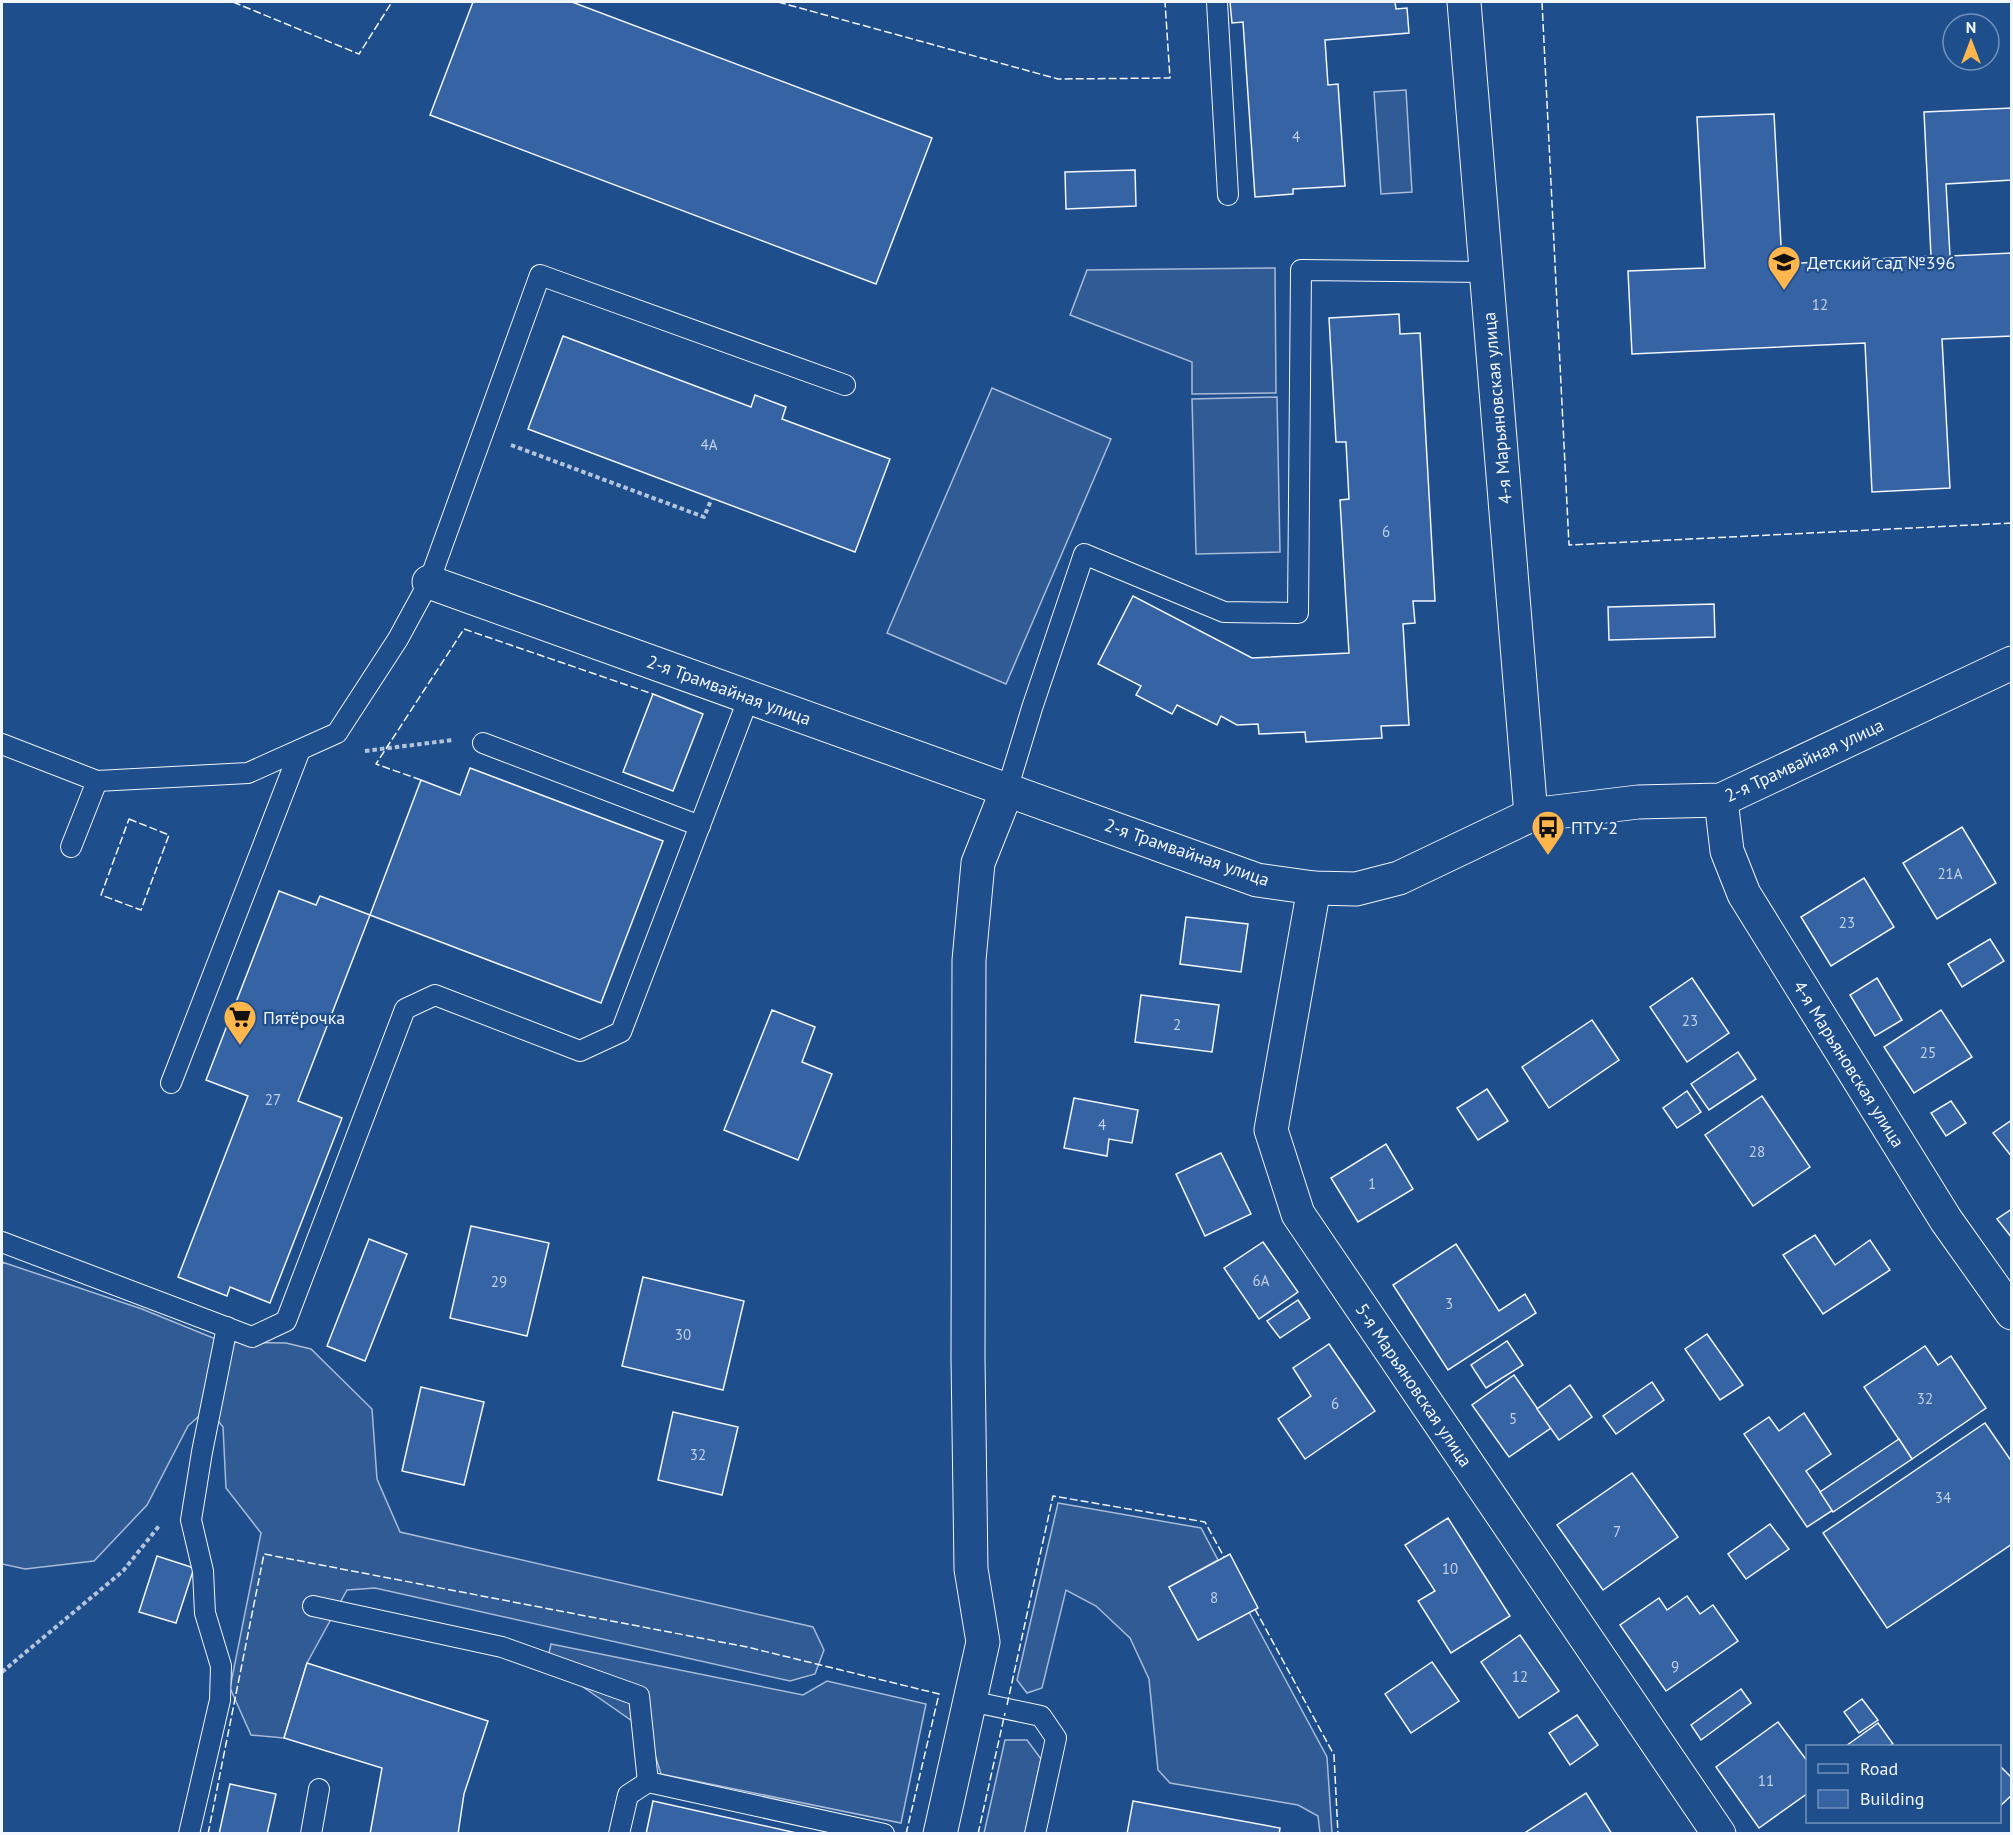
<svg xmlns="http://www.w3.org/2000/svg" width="2013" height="1835" font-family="'PT Sans',sans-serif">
  <rect width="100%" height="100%" fill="#1f4e8c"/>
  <g fill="#305b95" stroke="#a8bbd7" stroke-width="1.5">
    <path d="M1406,90L1412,192L1381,194L1374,92Z"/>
    <path d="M1275,268L1276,393L1192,394V362L1070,315L1087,270Z"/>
    <path d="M992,388L1111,439L1006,684L887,633Z"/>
    <path d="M1277,397L1280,552L1196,554L1192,399Z"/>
    <path d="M2,1262L142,1309L223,1342L286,1343L311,1349L372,1409L377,1479L400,1532L813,1627L824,1650L815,1674L790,1681L375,1588L347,1590L307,1663L284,1738L251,1735L230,1688L261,1533L226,1488L223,1427L208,1408L188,1426L147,1505L94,1561L25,1569L2,1564Z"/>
    <path d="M1058,1503L1201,1528L1218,1560L1169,1587L1198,1640L1249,1612L1327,1757L1332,1833H1320L1318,1816L1298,1805L1170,1783L1158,1770L1149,1679L1130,1638L1096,1606L1066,1590L1042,1688L1027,1693L1017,1680Z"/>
    <path d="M551,1644L803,1695L827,1681L926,1704L901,1823L661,1774L648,1732L547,1662Z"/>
    <path d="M1005,1740H1027L1041,1759L1025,1833H984Z"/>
  </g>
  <g fill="#3563a3" stroke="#f2f6ff" stroke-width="1.5">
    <path d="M473,2H572L932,138L876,284L430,115Z"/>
    <path d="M1230,2H1395L1396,9L1407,8L1409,33L1325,40L1328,85L1338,84L1345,186L1293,189V194L1255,197L1243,22L1232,23Z"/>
    <path d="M2012,108V180L1946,184L1950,256L2012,253V336L1942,339L1950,488L1872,492L1865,343L1632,354L1628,271L1705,268L1697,117L1774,114L1782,264L1931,256L1924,112Z"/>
    <path d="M1135,170L1136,206L1066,209L1065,172Z"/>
    <path d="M1399,314L1400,334L1420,333L1435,601H1413L1415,623L1403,624L1409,725L1381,726L1382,738L1306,742L1305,732L1259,734L1258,724L1237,725L1221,716L1217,725L1177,705L1172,714L1136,695L1141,686L1098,664L1133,596L1252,658L1349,653L1340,500L1349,499L1346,442H1336L1329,318Z"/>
    <path d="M563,336L751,407L755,395L786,407L782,419L890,459L855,552L528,429Z"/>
    <path d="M1714,604L1715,637L1609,640L1608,607Z"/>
    <path d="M653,694L703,714L673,791L623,772Z"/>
    <path d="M470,768L663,841L601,1003L370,915L421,780L460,795Z"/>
    <path d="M1962,827L1996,883L1937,919L1903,863Z"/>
    <path d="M1864,878L1894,927L1831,966L1801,917Z"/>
    <path d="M279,891L316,905L320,896L370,915L298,1101L342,1118L270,1303L230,1287L227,1296L178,1277L248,1096L206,1080Z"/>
    <path d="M1186,917L1248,924L1241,972L1180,964Z"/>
    <path d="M1990,939L2004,961L1962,987L1948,964Z"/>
    <path d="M1692,978L1729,1033L1687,1062L1650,1007Z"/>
    <path d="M1877,978L1902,1020L1875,1036L1850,995Z"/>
    <path d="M1141,995L1219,1005L1212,1052L1135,1042Z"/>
    <path d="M772,1010L815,1027L802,1062L832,1074L798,1160L724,1130Z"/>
    <path d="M1941,1010L1972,1057L1914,1093L1884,1047Z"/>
    <path d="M1592,1020L1619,1060L1549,1108L1522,1067Z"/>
    <path d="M1738,1052L1756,1079L1709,1110L1691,1084Z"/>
    <path d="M1487,1089L1508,1121L1478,1140L1457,1108Z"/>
    <path d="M1687,1091L1701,1112L1677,1128L1663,1108Z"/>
    <path d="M1762,1096L1810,1167L1753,1206L1705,1135Z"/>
    <path d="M1074,1098L1138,1110L1132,1143L1109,1139L1107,1156L1064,1148Z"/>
    <path d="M1951,1101L1966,1123L1946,1136L1931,1113Z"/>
    <path d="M2012,1120V1157L1993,1133Z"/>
    <path d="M1386,1144L1413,1189L1358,1222L1331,1178Z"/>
    <path d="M1221,1153L1251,1214L1205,1236L1176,1174Z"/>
    <path d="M2012,1209V1238L1997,1219Z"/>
    <path d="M471,1226L549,1243L527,1336L450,1318Z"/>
    <path d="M1815,1235L1835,1265L1870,1240L1890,1270L1823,1314L1783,1255Z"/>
    <path d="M369,1239L407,1254L365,1361L327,1346Z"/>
    <path d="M1263,1242L1298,1292L1259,1319L1224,1268Z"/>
    <path d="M1456,1244L1499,1311L1525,1294L1536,1313L1448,1370L1393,1285Z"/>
    <path d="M643,1277L744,1301L723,1390L622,1366Z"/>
    <path d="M1298,1300L1310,1318L1280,1338L1267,1321Z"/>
    <path d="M1707,1334L1743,1385L1720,1400L1685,1349Z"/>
    <path d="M1507,1341L1523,1365L1486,1388L1471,1365Z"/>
    <path d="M1329,1344L1375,1411L1305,1459L1278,1419L1311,1396L1293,1368Z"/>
    <path d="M1925,1346L1938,1365L1951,1356L1986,1408L1912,1459L1864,1387Z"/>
    <path d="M1514,1375L1551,1428L1509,1457L1472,1405Z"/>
    <path d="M1652,1382L1664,1400L1616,1434L1603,1416Z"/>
    <path d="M1570,1385L1592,1417L1559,1440L1537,1409Z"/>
    <path d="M421,1387L484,1402L464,1485L402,1471Z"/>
    <path d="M673,1412L738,1427L722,1495L658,1480Z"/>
    <path d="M1804,1413L1831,1454L1806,1471L1833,1510L1807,1527L1744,1434L1769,1417L1779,1431Z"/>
    <path d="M1985,1423L2012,1462V1544L1887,1628L1823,1533Z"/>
    <path d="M1899,1439L1912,1459L1833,1512L1820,1492Z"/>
    <path d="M1632,1473L1678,1537L1603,1590L1557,1525Z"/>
    <path d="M1448,1518L1510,1616L1451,1653L1418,1601L1435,1591L1405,1545Z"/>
    <path d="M1770,1524L1789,1549L1746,1579L1728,1554Z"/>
    <path d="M1230,1554L1258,1608L1198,1640L1169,1587Z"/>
    <path d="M157,1556L194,1568L176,1623L139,1612Z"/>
    <path d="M1687,1596L1700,1614L1713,1605L1738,1641L1666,1691L1620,1625L1659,1598L1667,1610Z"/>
    <path d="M1520,1635L1559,1691L1519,1718L1481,1662Z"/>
    <path d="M1432,1662L1459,1701L1411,1733L1385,1694Z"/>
    <path d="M307,1663L488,1721L464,1794L458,1834H370L382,1768L284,1738Z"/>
    <path d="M1741,1689L1751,1703L1701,1740L1691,1725Z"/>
    <path d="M1862,1699L1878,1720L1859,1733L1844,1712Z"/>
    <path d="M1577,1715L1598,1745L1570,1765L1549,1733Z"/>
    <path d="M1778,1722L1808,1762V1793L1759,1828L1716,1767Z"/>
    <path d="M1878,1723L1893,1744L1889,1746H1846Z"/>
    <path d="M2000,1766L2012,1778V1795L2000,1806Z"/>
    <path d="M230,1784L276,1794L267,1834H219Z"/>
    <path d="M1586,1793L1612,1834H1523Z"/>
    <path d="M653,1801L801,1834H646Z"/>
    <path d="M1133,1801L1280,1828L1279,1834H1127Z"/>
  </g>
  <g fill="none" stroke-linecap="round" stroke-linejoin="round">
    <defs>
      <g id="lane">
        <path d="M1217,2L1228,195"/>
        <path d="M483,743L700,826"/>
        <path d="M2,744L97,781L248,773L337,733L398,639L429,582L540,275L845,385"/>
        <path d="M1007,790L1032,708L1084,554L1224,612L1298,613L1301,270L1486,272"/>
        <path d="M71,847L97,781"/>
        <path d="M171,1083L300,750"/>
        <path d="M2,1242L252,1337L286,1321L405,1009L435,995L580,1051L621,1032L749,697"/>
        <path d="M313,1606L502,1647L639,1696L648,1782"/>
        <path d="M970,1701L1041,1716L1056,1738L1035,1834"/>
        <path d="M189,1834L220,1700L221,1666L205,1613L203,1571L191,1520L202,1452L227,1327"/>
        <path d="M311,1834L319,1789"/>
        <path d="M619,1834L628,1795L648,1782L884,1834"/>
      </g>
      <g id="street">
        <path d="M1464,2L1531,815"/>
        <path d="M429,582L1257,880L1314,888L1356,889L1399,878L1531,815L1638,802L1721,800L2012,663"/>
        <path d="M1721,800L1727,851L1744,894L1946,1220L2012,1313"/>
        <path d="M1314,888L1271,1130L1298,1214L1719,1834"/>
        <path d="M940,1834L983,1642L971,1569L968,1358L969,960L978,863L1007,790"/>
      </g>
    </defs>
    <use href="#lane" stroke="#f2f6ff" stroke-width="22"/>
    <use href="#street" stroke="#f2f6ff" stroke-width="35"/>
    <g stroke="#b3c4dc" stroke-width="4" stroke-dasharray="4.5 3" stroke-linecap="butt">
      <path d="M511,445L704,517L712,498"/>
      <path d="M365,751L453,740"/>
      <path d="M2,1672L123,1571L159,1526"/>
    </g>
    <use href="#lane" stroke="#1f4e8c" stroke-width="20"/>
    <use href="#street" stroke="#1f4e8c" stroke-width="33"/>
    <g stroke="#f2f6ff" stroke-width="1.5" stroke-dasharray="8 3" stroke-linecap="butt">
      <path d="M233,2L359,54L392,2"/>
      <path d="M778,2L1058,79L1170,78L1165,2"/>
      <path d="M1542,2L1569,545L2012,523"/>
      <path d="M421,780L376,764L464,629L653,694"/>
      <path d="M129,819L169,835L141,910L101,895Z"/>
      <path d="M1255,1609L1334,1755L1338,1834"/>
      <path d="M1007,1705L1053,1496L1205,1522L1224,1557"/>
      <path d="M208,1834L264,1554L747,1647L939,1694L906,1834"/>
      <path d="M978,1834L1005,1713"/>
    </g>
  </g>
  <defs>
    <symbol id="school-pin" viewBox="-11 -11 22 30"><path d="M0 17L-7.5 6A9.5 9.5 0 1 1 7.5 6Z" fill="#ffb74d" stroke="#1f4e8c"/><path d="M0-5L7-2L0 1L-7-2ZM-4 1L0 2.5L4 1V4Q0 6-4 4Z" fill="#111"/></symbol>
    <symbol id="bus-pin" viewBox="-11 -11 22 30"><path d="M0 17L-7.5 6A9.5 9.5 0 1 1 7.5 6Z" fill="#ffb74d" stroke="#1f4e8c"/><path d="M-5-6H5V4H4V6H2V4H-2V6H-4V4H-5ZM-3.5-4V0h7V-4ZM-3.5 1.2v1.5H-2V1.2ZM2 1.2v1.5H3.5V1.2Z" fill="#111"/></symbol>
    <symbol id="supermarket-pin" viewBox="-11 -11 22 30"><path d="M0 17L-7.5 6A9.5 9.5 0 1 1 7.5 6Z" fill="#ffb74d" stroke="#1f4e8c"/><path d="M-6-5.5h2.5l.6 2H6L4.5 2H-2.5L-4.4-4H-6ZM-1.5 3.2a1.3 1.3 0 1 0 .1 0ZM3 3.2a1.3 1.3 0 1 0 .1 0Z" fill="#111"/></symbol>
  </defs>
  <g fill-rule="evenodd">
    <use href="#school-pin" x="1765" y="243" width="38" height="52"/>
    <use href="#bus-pin" x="1529" y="808" width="38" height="52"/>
    <use href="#supermarket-pin" x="221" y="998" width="38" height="52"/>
  </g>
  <g text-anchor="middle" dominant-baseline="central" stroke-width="4.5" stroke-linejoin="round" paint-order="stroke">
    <g font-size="15" fill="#c3d1e8">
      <text x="1296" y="136">4</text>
      <text x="1820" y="304">12</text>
      <text x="709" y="444">4А</text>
      <text x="1386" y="531">6</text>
      <text x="1950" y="873">21А</text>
      <text x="1847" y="922">23</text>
      <text x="1690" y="1020">23</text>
      <text x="1177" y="1024">2</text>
      <text x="1928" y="1052">25</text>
      <text x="273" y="1099">27</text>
      <text x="1102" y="1124">4</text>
      <text x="1757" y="1151">28</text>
      <text x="1372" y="1183">1</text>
      <text x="1261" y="1280">6А</text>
      <text x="499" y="1281">29</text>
      <text x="1449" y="1303">3</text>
      <text x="683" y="1334">30</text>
      <text x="1925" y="1398">32</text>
      <text x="1335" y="1403">6</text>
      <text x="1513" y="1418">5</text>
      <text x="698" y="1454">32</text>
      <text x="1943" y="1497">34</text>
      <text x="1617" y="1531">7</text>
      <text x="1450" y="1568">10</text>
      <text x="1214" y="1597">8</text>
      <text x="1675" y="1666">9</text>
      <text x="1520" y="1676">12</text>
      <text x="1766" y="1780">11</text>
    </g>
    <g font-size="18" fill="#f2f6ff" stroke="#1f4e8c" text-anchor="start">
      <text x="1807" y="262">Детский сад №396</text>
      <text x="1571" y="827">ПТУ-2</text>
      <text x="263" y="1017">Пятёрочка</text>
    </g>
    <g font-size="18" fill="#f2f6ff" stroke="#1f4e8c">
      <text transform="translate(1497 408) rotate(-95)">4-я Марьяновская улица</text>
      <text transform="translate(729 690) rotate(20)">2-я Трамвайная улица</text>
      <text transform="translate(1804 760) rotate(-25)">2-я Трамвайная улица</text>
      <text transform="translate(1187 852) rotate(19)">2-я Трамвайная улица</text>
      <text transform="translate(1849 1064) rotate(58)">4-я Марьяновская улица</text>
      <text transform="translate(1414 1385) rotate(56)">5-я Марьяновская улица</text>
    </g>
  </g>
  <rect width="2013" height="1835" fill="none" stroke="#f2f6ff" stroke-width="6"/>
  <rect x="1806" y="1745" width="195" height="78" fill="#1f4e8c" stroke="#7391ba" stroke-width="1.5"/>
  <rect x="1818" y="1764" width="30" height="9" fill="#1f4e8c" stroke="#7391ba" stroke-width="1.5"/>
  <text x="1860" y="1775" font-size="18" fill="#f2f6ff">Road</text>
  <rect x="1818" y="1790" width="30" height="18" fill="#3563a3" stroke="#7391ba" stroke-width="1.5"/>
  <text x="1860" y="1805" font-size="18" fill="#f2f6ff">Building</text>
  <g transform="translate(1971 42)"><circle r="28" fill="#1f4e8c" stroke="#7391ba" stroke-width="1.5"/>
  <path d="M0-4.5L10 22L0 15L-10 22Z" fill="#ffb74d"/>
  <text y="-9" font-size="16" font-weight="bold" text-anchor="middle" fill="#f2f6ff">N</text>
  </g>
</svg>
